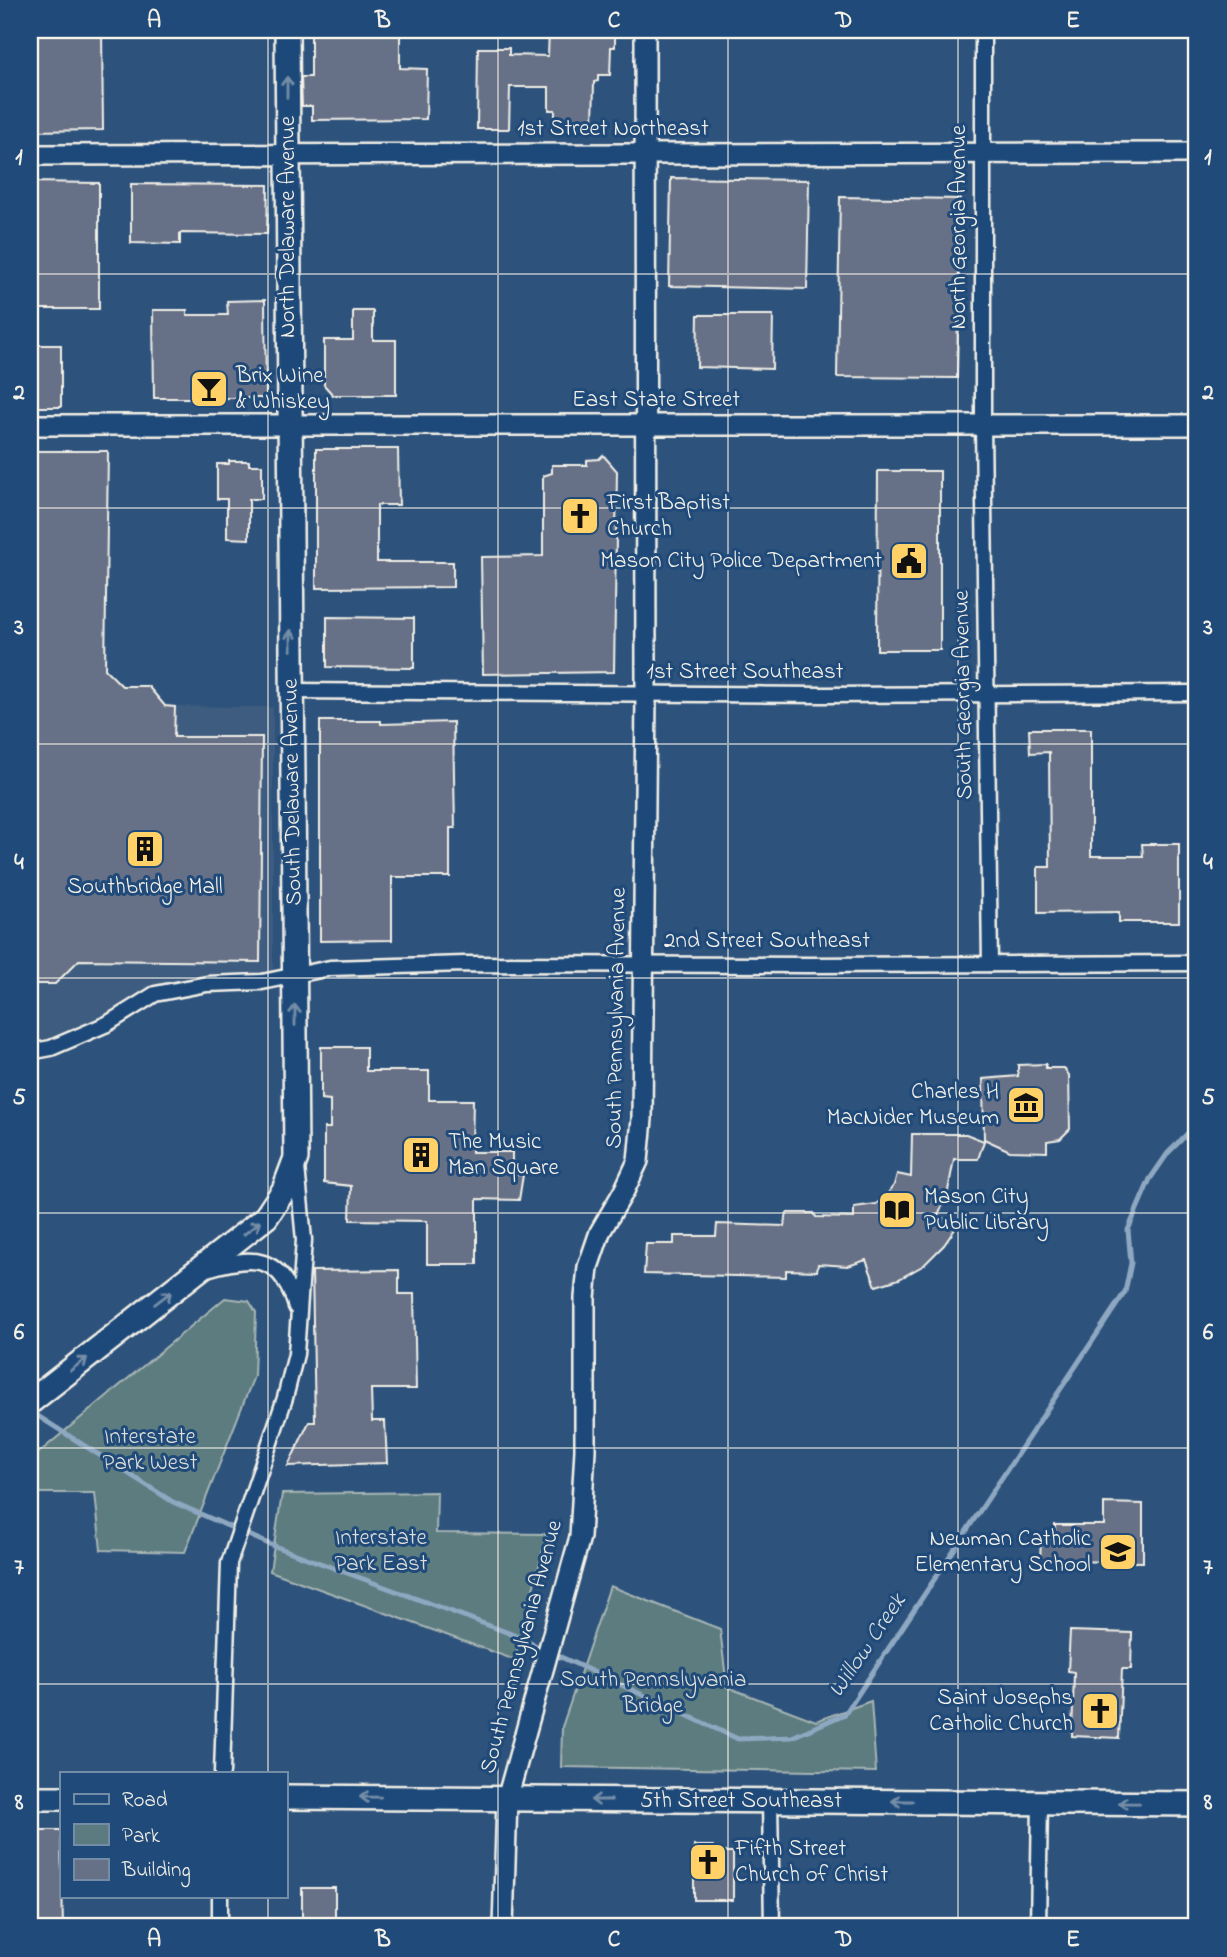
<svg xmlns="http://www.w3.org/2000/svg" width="1227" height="1957" font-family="'Indie Flower',sans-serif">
  <rect width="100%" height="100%" fill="#2d527c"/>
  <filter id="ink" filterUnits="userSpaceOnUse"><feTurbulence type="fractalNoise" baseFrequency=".0143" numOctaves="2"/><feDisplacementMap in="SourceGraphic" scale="14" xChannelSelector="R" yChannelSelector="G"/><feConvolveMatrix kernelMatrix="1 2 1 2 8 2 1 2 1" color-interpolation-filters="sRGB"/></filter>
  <g filter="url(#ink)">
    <path fill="#3e5b7f" d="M30,619H52L122,686H148L166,706L273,707V973L262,982L155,994L30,1052Z"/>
    <g fill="#5c7b80" stroke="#a8b6b4" stroke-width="2">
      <path d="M225,1298L249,1301L256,1312L254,1376L185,1552L101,1550L95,1493H30V1460Z"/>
      <path d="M437,1492L436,1533L547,1534L515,1660L270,1571L282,1494Z"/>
      <path d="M610,1586L720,1629L727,1687L816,1721L871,1701L876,1772L561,1767L562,1727Z"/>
    </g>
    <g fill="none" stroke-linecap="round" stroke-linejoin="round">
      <path stroke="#8fa8c1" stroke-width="5" d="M30,1411L173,1502L269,1544L509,1633L738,1739L792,1737L845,1714L1125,1292L1131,1263L1128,1230L1150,1179L1168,1153L1192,1129L1197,1127"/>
    </g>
    <g fill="#667086" stroke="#f4f1e8" stroke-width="2">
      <path d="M30,30H102L103,130L30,131Z"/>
      <path d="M311,30H400V68L427,69L426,119L312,120V106H302L301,77H311Z"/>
      <path d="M549,30H615V47H611L610,75H598V81L594,82L593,125L555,124V110H549V87H510L509,129H477L478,48H509V55L548,56Z"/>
      <path d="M671,178L809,180L807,289L669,286Z"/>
      <path d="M30,182L99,183V309H30Z"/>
      <path d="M131,184L268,185L267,234L180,233V244L131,243Z"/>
      <path d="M840,197L960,199L957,378L837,377Z"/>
      <path d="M265,300L266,398H154L153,310H187V315H228L227,301Z"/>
      <path d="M353,311H373V340H396V395H333L324,385V340H353Z"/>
      <path d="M698,315H773L772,369L697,367Z"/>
      <path d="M34,345H61V407H30V363H34Z"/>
      <path d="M316,449H398L399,505H377V562H453V587L316,588Z"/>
      <path d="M30,451H108L105,669L122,686H148L165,706L175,707L174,737H262L260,962L79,960L55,984H30Z"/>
      <path d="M603,455L617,471L614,672L483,674L481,557L543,556V476L552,473V465H587V460L599,459Z"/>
      <path d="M229,461H249V465H262V499H249V539L227,538V499H217V464H229Z"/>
      <path d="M878,471H940V650H877Z"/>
      <path d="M327,617L414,618V668L327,667Z"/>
      <path d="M320,721H381V724L453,722L455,828H450V877H392V940L320,941Z"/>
      <path d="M1029,729H1091V856H1143L1142,844H1179V922H1119V912L1038,913V867H1050L1049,752L1030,753Z"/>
      <path d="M321,1047H366V1071H429V1100H473L472,1152H512V1175H523L519,1200L477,1199V1264H427V1221L350,1220L351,1186L324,1183V1128H330V1100L321,1099Z"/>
      <path d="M1046,1064V1068H1064L1069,1075L1070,1129L1060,1139L1047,1141V1152L1010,1151L984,1139L983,1079L1018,1076V1065Z"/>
      <path d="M912,1134H966L984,1141L978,1159H954L947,1196L938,1215L957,1226L944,1245L924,1265L899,1279L876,1286L866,1260L848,1266L818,1264L817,1271L786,1270V1277L644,1274L646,1244H674V1236H716L717,1224L784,1226L787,1213H814L816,1217L854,1218V1207L876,1204L885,1197L894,1185L897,1174L911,1177Z"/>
      <path d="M399,1270V1294H414L416,1389H371L372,1421H385L387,1463L288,1466L309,1422H315L312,1271Z"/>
      <path d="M1104,1503L1143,1504V1562L1040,1561L1041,1539H1055V1525H1104Z"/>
      <path d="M1070,1631L1132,1633L1131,1669H1122L1119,1738L1072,1736L1074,1672L1068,1671Z"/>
      <path d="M30,1830H61L63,1927H30Z"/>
      <path d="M694,1846H713V1852H733V1900H694Z"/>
      <rect x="302" y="1888" width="33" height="39"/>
    </g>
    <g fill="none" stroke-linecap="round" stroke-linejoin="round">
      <defs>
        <g id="minor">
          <path d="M983,30V425L990,964"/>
          <path d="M292,691L823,695L1197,693"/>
          <path d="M30,1052L51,1048L107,1024L155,994L207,984L262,982L330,968L465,964L809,965L1197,963"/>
          <path d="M207,1269C253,1255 281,1254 296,1307"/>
          <path d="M222,1773L229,1563L285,1398L296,1354L304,1240L297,1167"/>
          <path d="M770,1801L772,1927"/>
          <path d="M220,1927V1896"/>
          <path d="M1038,1927L1040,1802"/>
        </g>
        <g id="secondary">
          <path d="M30,155L1197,153"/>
          <path d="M30,425H1197"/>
          <path d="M503,1927L507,1799L580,1537L585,1450V1298L588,1267L600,1232L624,1191L638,1161L642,1119L646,694L645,30"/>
        </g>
        <g id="primary">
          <path d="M30,1402L266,1217L284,1190L296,1158L287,30"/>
          <path d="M285,1797L1197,1804"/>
          <path d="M30,1798H61"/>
        </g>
      </defs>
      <use href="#minor" stroke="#f4f1e8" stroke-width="19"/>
      <use href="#secondary" stroke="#f4f1e8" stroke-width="24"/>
      <use href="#primary" stroke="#f4f1e8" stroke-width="28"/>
      <use href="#minor" stroke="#1f4a7a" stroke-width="14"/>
      <use href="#secondary" stroke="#1f4a7a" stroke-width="19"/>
      <use href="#primary" stroke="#1f4a7a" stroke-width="23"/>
    </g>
    <defs><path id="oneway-shaft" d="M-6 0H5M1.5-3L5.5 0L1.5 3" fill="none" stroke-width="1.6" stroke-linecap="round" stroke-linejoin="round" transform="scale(1.75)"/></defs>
    <g stroke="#748da6">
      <use href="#oneway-shaft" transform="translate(287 87) rotate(-90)"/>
      <use href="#oneway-shaft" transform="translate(291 640) rotate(-91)"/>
      <use href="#oneway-shaft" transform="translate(295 1015) rotate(-90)"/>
      <use href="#oneway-shaft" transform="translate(252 1228) rotate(-39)"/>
      <use href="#oneway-shaft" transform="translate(163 1298) rotate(-37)"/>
      <use href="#oneway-shaft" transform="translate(79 1364) rotate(-38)"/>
      <use href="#oneway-shaft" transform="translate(370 1797) rotate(-179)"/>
      <use href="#oneway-shaft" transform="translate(601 1800) rotate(-180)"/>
      <use href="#oneway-shaft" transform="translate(902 1801) rotate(-180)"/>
      <use href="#oneway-shaft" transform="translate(1129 1803) rotate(-179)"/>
    </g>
  </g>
  <path fill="none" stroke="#f4f1e8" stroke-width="2" stroke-opacity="0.55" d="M268,30V1773M498,30V1927M728,30V1927M958,30V1927M30,274H1197M30,508H1197M30,744H1197M30,978H1197M30,1213H1197M30,1448H1197M30,1684H1197M268,1896V1927"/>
  <defs>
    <symbol id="bar-square" viewBox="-11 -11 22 22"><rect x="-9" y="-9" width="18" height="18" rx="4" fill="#ffd166" stroke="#1f4a7a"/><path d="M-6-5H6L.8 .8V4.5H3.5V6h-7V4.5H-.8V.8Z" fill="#111"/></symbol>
    <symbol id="church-square" viewBox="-11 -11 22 22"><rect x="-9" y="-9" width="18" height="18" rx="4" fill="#ffd166" stroke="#1f4a7a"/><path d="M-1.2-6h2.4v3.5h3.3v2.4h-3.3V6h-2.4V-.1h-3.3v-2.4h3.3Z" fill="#111"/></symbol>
    <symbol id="civic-square" viewBox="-11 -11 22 22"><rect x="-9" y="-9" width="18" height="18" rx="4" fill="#ffd166" stroke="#1f4a7a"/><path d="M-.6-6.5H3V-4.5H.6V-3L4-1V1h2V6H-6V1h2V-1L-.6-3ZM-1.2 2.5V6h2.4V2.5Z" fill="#111"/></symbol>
    <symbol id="building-square" viewBox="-11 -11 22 22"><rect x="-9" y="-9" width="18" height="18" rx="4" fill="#ffd166" stroke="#1f4a7a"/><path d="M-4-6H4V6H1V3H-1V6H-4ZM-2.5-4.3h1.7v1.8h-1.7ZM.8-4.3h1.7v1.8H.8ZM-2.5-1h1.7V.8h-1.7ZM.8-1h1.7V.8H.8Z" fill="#111"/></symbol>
    <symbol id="museum-square" viewBox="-11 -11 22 22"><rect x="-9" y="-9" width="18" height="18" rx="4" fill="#ffd166" stroke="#1f4a7a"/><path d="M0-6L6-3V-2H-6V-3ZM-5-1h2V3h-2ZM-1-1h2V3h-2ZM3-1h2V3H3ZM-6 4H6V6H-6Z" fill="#111"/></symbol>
    <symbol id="library-square" viewBox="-11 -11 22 22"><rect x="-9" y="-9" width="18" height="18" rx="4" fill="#ffd166" stroke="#1f4a7a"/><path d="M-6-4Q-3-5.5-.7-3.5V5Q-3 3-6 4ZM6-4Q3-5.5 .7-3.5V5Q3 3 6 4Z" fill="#111"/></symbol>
    <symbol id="school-square" viewBox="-11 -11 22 22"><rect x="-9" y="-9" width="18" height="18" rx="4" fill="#ffd166" stroke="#1f4a7a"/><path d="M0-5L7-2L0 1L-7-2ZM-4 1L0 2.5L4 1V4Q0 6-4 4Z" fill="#111"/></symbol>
  </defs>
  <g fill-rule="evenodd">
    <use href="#bar-square" x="187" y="367" width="44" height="44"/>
    <use href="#church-square" x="558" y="494" width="44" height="44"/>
    <use href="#civic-square" x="887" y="539" width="44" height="44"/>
    <use href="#building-square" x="123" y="827" width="44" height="44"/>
    <use href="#museum-square" x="1004" y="1083" width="44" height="44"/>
    <use href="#building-square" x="399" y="1133" width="44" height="44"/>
    <use href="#library-square" x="875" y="1188" width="44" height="44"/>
    <use href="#school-square" x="1096" y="1530" width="44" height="44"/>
    <use href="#church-square" x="1078" y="1689" width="44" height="44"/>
    <use href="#church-square" x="686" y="1840" width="44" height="44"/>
  </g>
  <g text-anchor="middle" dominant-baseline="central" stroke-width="6" stroke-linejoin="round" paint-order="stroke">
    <g font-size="23" fill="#f4f1e8" stroke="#1f4a7a">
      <text x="613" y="129">1st Street Northeast</text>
      <text transform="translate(288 227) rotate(-90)">North Delaware Avenue</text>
      <text transform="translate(959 227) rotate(-90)">North Georgia Avenue</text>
      <text x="656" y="400">East State Street</text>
      <text x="745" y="672">1st Street Southeast</text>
      <text transform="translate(964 695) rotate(-91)">South Georgia Avenue</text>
      <text transform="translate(293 792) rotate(-91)">South Delaware Avenue</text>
      <text x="767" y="941">2nd Street Southeast</text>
      <text transform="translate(617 1018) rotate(-89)">South Pennsylvania Avenue</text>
      <text transform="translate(522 1647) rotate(-75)">South Pennsylvania Avenue</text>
      <text x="741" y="1801">5th Street Southeast</text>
    </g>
    <g font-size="23" fill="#f4f1e8" stroke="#1f4a7a" text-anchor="start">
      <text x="236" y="376">Brix Wine<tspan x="236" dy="26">&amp; Whiskey</tspan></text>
      <text x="607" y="503">First Baptist<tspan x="607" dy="26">Church</tspan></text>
      <text x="882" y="561" text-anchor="end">Mason City Police Department</text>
      <text x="145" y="887" text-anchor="middle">Southbridge Mall</text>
      <text x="999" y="1092" text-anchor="end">Charles H<tspan x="999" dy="26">MacNider Museum</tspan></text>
      <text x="448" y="1142">The Music<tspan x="448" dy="26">Man Square</tspan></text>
      <text x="924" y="1197">Mason City<tspan x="924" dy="26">Public Library</tspan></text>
      <text x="1091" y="1539" text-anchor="end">Newman Catholic<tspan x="1091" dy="26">Elementary School</tspan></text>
      <text x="1073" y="1698" text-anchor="end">Saint Josephs<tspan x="1073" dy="26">Catholic Church</tspan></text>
      <text x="735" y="1849">Fifth Street<tspan x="735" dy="26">Church of Christ</tspan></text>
    </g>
    <g font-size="23" fill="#dddfd8" stroke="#1f4a7a">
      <text x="150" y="1437">Interstate<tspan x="150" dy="26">Park West</tspan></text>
      <text x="381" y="1538">Interstate<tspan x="381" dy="26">Park East</tspan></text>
      <text x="653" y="1680">South Pennslyvania<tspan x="653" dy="26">Bridge</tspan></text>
    </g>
    <g font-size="24" font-style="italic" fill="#dbdfde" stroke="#1f4a7a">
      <text transform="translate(868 1646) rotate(-56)">Willow Creek</text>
    </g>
  </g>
  <rect width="1227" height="1957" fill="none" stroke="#1f4a7a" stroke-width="77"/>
  <rect x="60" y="1772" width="228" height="126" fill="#1f4a7a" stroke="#748da6" stroke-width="2"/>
  <rect x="74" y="1794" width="35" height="10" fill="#1f4a7a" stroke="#748da6" stroke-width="2"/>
  <text x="122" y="1806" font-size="21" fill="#f4f1e8">Road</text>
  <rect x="74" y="1824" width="35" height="21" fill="#5c7b80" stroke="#748da6" stroke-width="2"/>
  <text x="122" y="1842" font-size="21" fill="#f4f1e8">Park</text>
  <rect x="74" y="1859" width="35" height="21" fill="#667086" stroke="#748da6" stroke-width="2"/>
  <text x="122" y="1876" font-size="21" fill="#f4f1e8">Building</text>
  <rect x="38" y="38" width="1150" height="1880" fill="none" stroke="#f4f1e8" stroke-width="2.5"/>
  <g font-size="23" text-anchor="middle" font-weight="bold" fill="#f4f1e8">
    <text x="154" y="27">A</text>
    <text x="383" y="27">B</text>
    <text x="614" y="27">C</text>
    <text x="844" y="27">D</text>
    <text x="1073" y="27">E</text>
    <text x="19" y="164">1</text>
    <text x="1208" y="164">1</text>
    <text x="19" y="399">2</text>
    <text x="1208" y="399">2</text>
    <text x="19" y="634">3</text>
    <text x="1208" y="634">3</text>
    <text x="19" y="869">4</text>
    <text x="1208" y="869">4</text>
    <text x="19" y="1104">5</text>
    <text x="1208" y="1104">5</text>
    <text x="19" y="1339">6</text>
    <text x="1208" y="1339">6</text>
    <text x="19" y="1574">7</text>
    <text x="1208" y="1574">7</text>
    <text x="19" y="1809">8</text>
    <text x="1208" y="1809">8</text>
    <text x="154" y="1946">A</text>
    <text x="383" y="1946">B</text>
    <text x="614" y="1946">C</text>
    <text x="844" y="1946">D</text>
    <text x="1073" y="1946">E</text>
  </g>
</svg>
